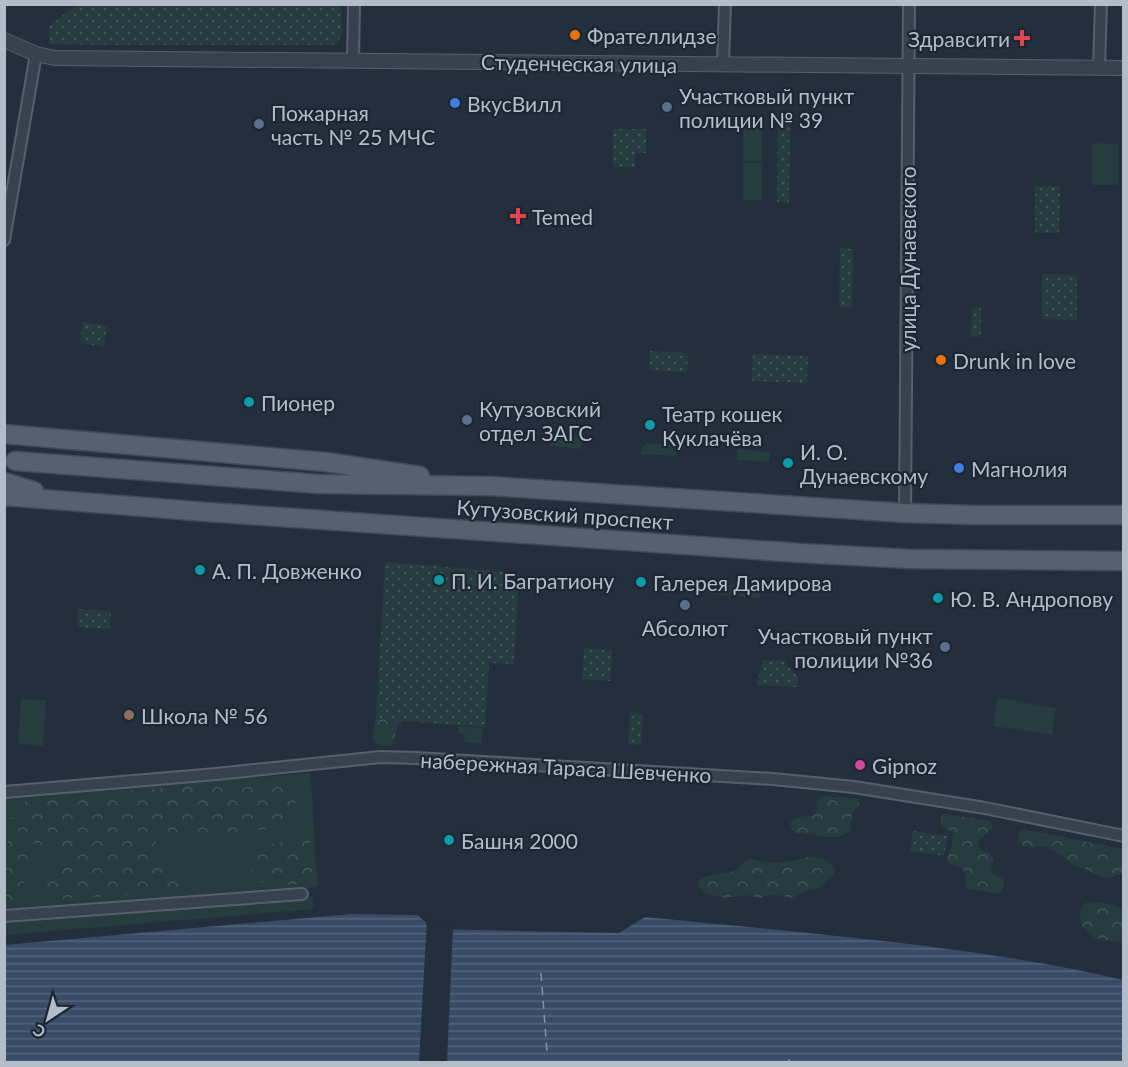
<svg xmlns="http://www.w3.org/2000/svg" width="1128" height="1067" font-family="Lato,sans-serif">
  <defs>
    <pattern id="forest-crowns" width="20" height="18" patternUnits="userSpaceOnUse" patternTransform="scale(1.5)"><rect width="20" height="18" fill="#263c3f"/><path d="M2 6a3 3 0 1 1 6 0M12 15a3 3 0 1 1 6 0" fill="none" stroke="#435659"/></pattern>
    <pattern id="park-dots" width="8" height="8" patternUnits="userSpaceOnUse" patternTransform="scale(1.5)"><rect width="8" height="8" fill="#263c3f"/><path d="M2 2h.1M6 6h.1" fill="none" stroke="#435659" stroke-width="1.8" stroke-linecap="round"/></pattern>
    <pattern id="water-rules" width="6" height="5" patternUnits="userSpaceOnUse" patternTransform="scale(1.5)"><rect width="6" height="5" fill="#394c67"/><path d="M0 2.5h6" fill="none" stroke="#53647b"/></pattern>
  </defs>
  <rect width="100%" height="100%" fill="#242f3e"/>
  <g fill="#263c3f">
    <rect x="743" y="125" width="19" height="36"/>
    <path d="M1092,143L1118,144V185H1092Z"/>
    <rect x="743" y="163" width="19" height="37"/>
    <path d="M550,436L583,438L582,449L550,446Z"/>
    <path d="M647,443L672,445L677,450V456L641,454L642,448Z"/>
    <path d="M738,449L770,452L769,462L737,460Z"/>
    <path d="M709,583L761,587L760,598L708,594Z"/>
    <path d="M998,698L1056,708L1052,735L993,726Z"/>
    <path d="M21,699L46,700L43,746L18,744Z"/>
    <path d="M458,726L483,728L481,744L464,742L465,734L458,733Z"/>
    <path d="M310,773C315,811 313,849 318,887L5,910V797Z"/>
    <path d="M313,897L314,909L5,935V921Z"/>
  </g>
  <g fill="url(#forest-crowns)">
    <path d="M381,687L404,720L397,727L394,741L391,746C363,747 375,727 378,711C380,701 378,711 377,701C377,697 379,691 381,687Z"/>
    <path d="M286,778L298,793L292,815L269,829L156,839L154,859L185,884L169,893L45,900V877L61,860L48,846L32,844L24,873V896L14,904L5,905L4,845L8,841L5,830V825L27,799Z"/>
    <path d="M822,796L858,799L859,805C850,813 851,819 851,830C838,844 815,832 798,834L792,830L790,823C799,814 804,818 815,815L817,808L816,801Z"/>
    <path d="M943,814L991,821L993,827C989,834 984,835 979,840V847L984,852L990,853L994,860L991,867L992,873L1004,880L1003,887L1000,893C994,894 992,892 986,891C979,890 974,892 967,888L965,881L966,874L962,868L950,864L947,858C952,851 951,842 954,833L943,827L940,821Z"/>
    <path d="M1022,829L1123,849V873L1110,878L1102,877L1083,868L1076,867L1058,853L1045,846L1031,848L1024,846L1019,841L1018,834Z"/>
    <path d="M310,834L313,881L294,885L259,882L247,864L253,850L271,844L298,841Z"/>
    <path d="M808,857L822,858L834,867V874L819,888L805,891L792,898L773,894L760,898L746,895L723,898L703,892L698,886L701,879C711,874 722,874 733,871C741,869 742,859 752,859C757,859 761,862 766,862C778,864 797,860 808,857Z"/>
    <path d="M1099,902L1114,905L1123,910V943C1114,941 1102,941 1094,937C1080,929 1076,917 1085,903Z"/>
  </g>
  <g fill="url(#park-dots)">
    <path d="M78,4L341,5L342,35L335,45H107L50,44L49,41V26Z"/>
    <path d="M778,113H790L789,203L777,202Z"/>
    <path d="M613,129H646V153H635V167H613Z"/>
    <path d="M1035,186H1060L1059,233H1035Z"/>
    <path d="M840,248L853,249L852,308L839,307Z"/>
    <path d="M1042,274L1077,275V320L1042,319Z"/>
    <path d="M972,308H981V337H971Z"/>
    <path d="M83,322L107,326L104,347L80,343Z"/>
    <path d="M650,351L688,353L687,372L649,370Z"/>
    <path d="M753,354L808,356L807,383L752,381Z"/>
    <path d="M385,562L519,573L514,664L489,663L485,727L376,719Z"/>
    <path d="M78,609L111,611L110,629L77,627Z"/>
    <path d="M584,648L612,650L610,681L582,679Z"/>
    <path d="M763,660L783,661L798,677L797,687L757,685Z"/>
    <path d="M630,713L643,714L641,745L628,744Z"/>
    <path d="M913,831L947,836L944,856L910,851Z"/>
  </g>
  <path fill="url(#water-rules)" d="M352,914L418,915L432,929L619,933L645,917C739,926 833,935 926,946C992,955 1059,964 1123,980V1062H5V945Z"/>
  <path fill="#242f3e" d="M427,919L433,926L453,927L447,1062H419Z"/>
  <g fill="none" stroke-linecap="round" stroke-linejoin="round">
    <g stroke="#7c92b1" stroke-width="1.5" stroke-dasharray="8 6" stroke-linecap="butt">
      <path d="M541,973L547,1052"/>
      <path d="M789,1062V1059"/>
    </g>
    <defs>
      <g id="minor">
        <path d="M353,61L354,4"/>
        <path d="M723,64L725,4"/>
        <path d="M1099,67L1101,4"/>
        <path d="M4,240L36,54"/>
        <path d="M905,513L909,4"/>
        <path d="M4,792L216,774L381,757L416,758L773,779L854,787L985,808L1124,836"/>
        <path d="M4,916L302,894"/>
      </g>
      <path id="tertiary" d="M4,40L36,54L55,58L1124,68"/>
      <g id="primary">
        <path d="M4,434L326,462L420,476"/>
        <path d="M15,461L319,484L490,486L905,513L974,515H1124"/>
        <path d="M4,482L34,491"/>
        <path d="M4,496L207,512L800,553L911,559L1124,561"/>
      </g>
    </defs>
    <use href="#minor" stroke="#565f6c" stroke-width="14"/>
    <use href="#tertiary" stroke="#565f6c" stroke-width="16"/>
    <use href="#primary" stroke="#414a57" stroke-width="21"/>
    <use href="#minor" stroke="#38414e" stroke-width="10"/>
    <use href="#tertiary" stroke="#38414e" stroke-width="14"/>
    <use href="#primary" stroke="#56606e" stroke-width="18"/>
  </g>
  <g fill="#e8710a" stroke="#1d2633" stroke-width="2">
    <circle cx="575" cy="35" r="6"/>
    <circle cx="941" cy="360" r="6"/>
  </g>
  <g fill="#e0444e" stroke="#1d2633" stroke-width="2">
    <path d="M1019 29h6v6h6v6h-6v6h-6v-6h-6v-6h6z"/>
    <path d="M515 207h6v6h6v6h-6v6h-6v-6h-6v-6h6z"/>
  </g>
  <g fill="#3f7fe0" stroke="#1d2633" stroke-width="2">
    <circle cx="455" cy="103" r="6"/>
    <circle cx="959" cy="468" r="6"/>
  </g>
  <g fill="#5c6f8a" stroke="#1d2633" stroke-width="2">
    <circle cx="667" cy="107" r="6"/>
    <circle cx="259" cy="124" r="6"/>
    <circle cx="467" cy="420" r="6"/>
    <circle cx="685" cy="605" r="6"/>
    <circle cx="945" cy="647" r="6"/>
  </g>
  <g fill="#0f9aa8" stroke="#1d2633" stroke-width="2">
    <circle cx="249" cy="402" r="6"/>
    <circle cx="650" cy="425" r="6"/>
    <circle cx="788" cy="463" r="6"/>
    <circle cx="200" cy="570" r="6"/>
    <circle cx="439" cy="580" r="6"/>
    <circle cx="641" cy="582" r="6"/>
    <circle cx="938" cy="598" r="6"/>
    <circle cx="449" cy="840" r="6"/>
  </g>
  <circle fill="#8d6e63" stroke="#1d2633" stroke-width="2" cx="129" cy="715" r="6"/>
  <circle fill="#d1479c" stroke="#1d2633" stroke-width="2" cx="860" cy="765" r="6"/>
  <g text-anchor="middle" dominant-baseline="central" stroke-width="4.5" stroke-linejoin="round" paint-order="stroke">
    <g font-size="21" fill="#b4bcc9" stroke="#1d2633" text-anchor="start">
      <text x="587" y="35">Фрателлидзе</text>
      <text x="1010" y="38" text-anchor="end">Здравсити</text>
      <text x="679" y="95">Участковый пункт<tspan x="679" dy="24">полиции № 39</tspan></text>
      <text x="467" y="103">ВкусВилл</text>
      <text x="271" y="112">Пожарная<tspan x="271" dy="24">часть № 25 МЧС</tspan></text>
      <text x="532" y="216">Temed</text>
      <text x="953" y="360">Drunk in love</text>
      <text x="261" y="402">Пионер</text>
      <text x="479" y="408">Кутузовский<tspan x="479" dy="24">отдел ЗАГС</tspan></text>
      <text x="662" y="413">Театр кошек<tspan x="662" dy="24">Куклачёва</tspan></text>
      <text x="800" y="451">И. О.<tspan x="800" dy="24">Дунаевскому</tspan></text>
      <text x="971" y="468">Магнолия</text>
      <text x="212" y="570">А. П. Довженко</text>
      <text x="451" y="580">П. И. Багратиону</text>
      <text x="653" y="582">Галерея Дамирова</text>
      <text x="950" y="598">Ю. В. Андропову</text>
      <text x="685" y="627" text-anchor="middle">Абсолют</text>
      <text x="933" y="635" text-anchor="end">Участковый пункт<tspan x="933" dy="24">полиции №36</tspan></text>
      <text x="141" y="715">Школа № 56</text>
      <text x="872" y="765">Gipnoz</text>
      <text x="461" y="840">Башня 2000</text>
    </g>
    <g font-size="21" fill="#b4bcc9" stroke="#1d2633">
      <text transform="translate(579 63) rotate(1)">Студенческая улица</text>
      <text transform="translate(907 259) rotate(-90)">улица Дунаевского</text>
      <text transform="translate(565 514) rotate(4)">Кутузовский проспект</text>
      <text transform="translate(566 767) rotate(3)">набережная Тараса Шевченко</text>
    </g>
  </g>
  <rect width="1128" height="1067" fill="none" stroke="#b4bcc9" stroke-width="12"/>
  <g transform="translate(48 1019) rotate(216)" stroke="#1d2633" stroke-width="4.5" paint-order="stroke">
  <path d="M0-4.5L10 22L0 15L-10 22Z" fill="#b4bcc9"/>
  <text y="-9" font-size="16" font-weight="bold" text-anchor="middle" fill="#b4bcc9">С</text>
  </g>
</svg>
